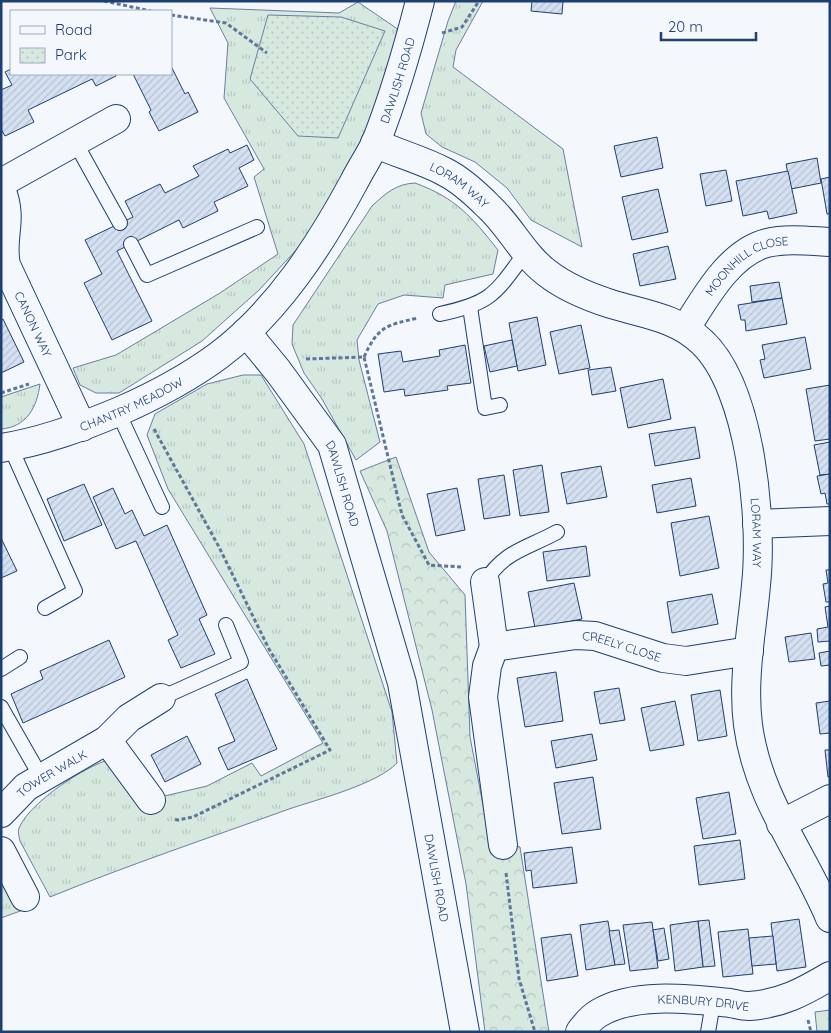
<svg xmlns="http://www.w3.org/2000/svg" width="831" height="1033" font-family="Quicksand,sans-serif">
  <defs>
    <pattern id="grass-tufts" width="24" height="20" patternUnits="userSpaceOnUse" patternTransform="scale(1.25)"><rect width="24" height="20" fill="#d7e8df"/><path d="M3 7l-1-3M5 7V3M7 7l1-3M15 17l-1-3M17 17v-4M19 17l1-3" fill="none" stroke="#b8c8c3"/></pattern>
    <pattern id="forest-crowns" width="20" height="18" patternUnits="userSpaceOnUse" patternTransform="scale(1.25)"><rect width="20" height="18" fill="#d7e8df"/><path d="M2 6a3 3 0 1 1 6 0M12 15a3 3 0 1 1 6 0" fill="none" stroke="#b8c8c3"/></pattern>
    <pattern id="park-dots" width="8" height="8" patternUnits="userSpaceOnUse" patternTransform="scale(1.25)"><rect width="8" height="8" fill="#d7e8df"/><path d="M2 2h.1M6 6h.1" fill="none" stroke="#b8c8c3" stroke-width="1.8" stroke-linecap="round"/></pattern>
    <pattern id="building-hatch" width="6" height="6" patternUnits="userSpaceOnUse" patternTransform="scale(1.25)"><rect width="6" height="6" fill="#d5e0f0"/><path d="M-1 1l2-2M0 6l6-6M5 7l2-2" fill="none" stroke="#b6c1d1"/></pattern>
  </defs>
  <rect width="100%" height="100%" fill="#f4f7fb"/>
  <g fill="url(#grass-tufts)" stroke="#687fa3">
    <path d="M456,1H483L456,50L453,67L563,149L582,247L531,220L507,188L475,162L442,147L426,134L421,113L448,21Z"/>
    <path d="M358,2L399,30L381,94L362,139L330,198L299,247L259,290L202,341L119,393H96L80,385L73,368L116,355L220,293L278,254L254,177L264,169L224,98L228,43L210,8L339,13Z"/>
    <path d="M415,183C456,198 472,217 498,250L493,274L445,285L443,298L404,295L378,304L357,340L359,360L380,442L356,460L322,399L304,373L292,344L293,325L372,206C386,193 396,184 415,183Z"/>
    <path d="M243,375H261L304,444L392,712L397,763C377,784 319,799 289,809C209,838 128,865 50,897L20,841C19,836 17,831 20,826C32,801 85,766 111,759L143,801L207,786L252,763L261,776L323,743L168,489L147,435L155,414L207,384Z"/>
    <path d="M40,384C37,407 27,427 1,429V397Z"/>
    <path d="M1,877L23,910L1,918Z"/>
    <path d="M830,1010V1032H817L815,1012Z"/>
  </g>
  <path fill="url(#forest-crowns)" stroke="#687fa3" d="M396,457L429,552L465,595L470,737L489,836L520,847L549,1032H485L466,884L432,710L387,531L360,471Z"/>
  <path fill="url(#park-dots)" stroke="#687fa3" d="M268,15L341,17L385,31L338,138L298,136L250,79Z"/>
  <g fill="url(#building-hatch)" stroke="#1d3f73">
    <path d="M532,1H563L562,14L531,11Z"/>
    <path d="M171,66L185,94L188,92L198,112L159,131L149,112L151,110L133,74H171Z"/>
    <path d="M11,69V74H115L116,76L96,86L92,79L28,110L34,122L5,136L1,129V90L12,85L5,72Z"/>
    <path d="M657,137L663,168L621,177L614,146Z"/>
    <path d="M247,145L254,160L239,168L248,186L214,202L218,211L183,228L179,220L117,251L152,321L112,340L84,283L102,274L85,240L133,217L125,201L160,184L165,193L199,176L193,166L228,149L230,153Z"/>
    <path d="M817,158L821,183L791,189L786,164Z"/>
    <path d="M726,170L732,201L706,206L700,174Z"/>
    <path d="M788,171L797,213L769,219L767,211L743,216L736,181Z"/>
    <path d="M830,177V214H827L821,179Z"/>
    <path d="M658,189L668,232L632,240L622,197Z"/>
    <path d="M668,246L676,279L640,286L633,254Z"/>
    <path d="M779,282L782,298L752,302L750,286Z"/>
    <path d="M782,298L787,324L746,331L745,320H741L738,305Z"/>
    <path d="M537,317L546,365L518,371L509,323Z"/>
    <path d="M3,319L24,362L1,373V320Z"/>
    <path d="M581,325L590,368L559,374L550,332Z"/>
    <path d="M805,337L811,369L764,378L760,360L765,359L762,345Z"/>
    <path d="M512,340L517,366L490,372L484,346Z"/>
    <path d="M465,345L471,383L447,386L448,390L405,396L404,389L384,392L378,354L401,351L403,362L440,356L439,350Z"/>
    <path d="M611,367L616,391L592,395L588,370Z"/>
    <path d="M663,379L671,419L628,428L620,388Z"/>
    <path d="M830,385V439L815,441L806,389Z"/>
    <path d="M695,427L700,458L655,466L649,434Z"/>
    <path d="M830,442V474L820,475L814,445Z"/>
    <path d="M542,465L549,512L520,516L513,470Z"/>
    <path d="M601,466L607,497L567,504L561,473Z"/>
    <path d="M830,474V504H827L825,493L821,494L817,476Z"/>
    <path d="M504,475L510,515L484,519L478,479Z"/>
    <path d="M691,478L696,506L657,513L652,485Z"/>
    <path d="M84,484L102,525L64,541L47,499Z"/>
    <path d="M113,488L125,514L132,510L144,536L167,525L207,615L199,619L215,654L181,668L168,640L178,635L136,541L116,549L93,497Z"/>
    <path d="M457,488L465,530L436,536L427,494Z"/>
    <path d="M709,516L719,568L680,576L671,523Z"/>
    <path d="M1,538L17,571L1,578Z"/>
    <path d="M586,546L590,576L547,581L543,552Z"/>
    <path d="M826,570H830V602H826L823,584L828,583Z"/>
    <path d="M574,583L582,619L535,628L528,592Z"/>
    <path d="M712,594L718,624L672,633L667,602Z"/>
    <path d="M830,606V641L818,642L817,629L828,627L825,607Z"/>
    <path d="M811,633L815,659L789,662L785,637Z"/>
    <path d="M109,640L125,677L23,723L11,694L43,679L40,671Z"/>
    <path d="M830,651V665L821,666L819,653Z"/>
    <path d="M556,672L563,721L525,727L517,678Z"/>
    <path d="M247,679L277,749L228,770L218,748L235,741L215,694Z"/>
    <path d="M619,688L625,720L600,724L594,692Z"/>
    <path d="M720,690L727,736L698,741L691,695Z"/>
    <path d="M675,701L684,745L650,751L641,708Z"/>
    <path d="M830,701V733L820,734L816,703Z"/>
    <path d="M592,734L597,760L556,768L551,741Z"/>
    <path d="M187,736L201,764L165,782L151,755Z"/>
    <path d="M825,750H830V777H828Z"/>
    <path d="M593,777L601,829L562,834L554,783Z"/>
    <path d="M729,792L736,834L703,839L696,798Z"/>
    <path d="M740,840L745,879L699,885L694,846Z"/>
    <path d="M572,847L577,883L533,888L531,870L526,871L524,853Z"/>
    <path d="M799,919L806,967L777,971L771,923Z"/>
    <path d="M709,920L715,966L703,967L698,921Z"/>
    <path d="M608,921L615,965L586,970L580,925Z"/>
    <path d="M698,921L703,967L675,971L670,925Z"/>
    <path d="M652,922L658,968L630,971L623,925Z"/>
    <path d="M664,928L669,959L658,961L653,930Z"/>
    <path d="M748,929L753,974L723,977L718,932Z"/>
    <path d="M619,930L625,964L615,965L609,931Z"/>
    <path d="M571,934L578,976L547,981L541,938Z"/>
    <path d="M773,936L776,964L752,966L749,938Z"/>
  </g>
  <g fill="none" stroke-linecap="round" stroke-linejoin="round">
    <defs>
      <g id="service">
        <path d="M75,142L120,223"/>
        <path d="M131,244L147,275L257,227"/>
        <path d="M470,307L485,408L500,405"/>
        <path d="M440,314C492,303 495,294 526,252"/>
        <path d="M118,412L162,507"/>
        <path d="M10,446L75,591L45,608"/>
        <path d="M485,582C504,551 526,549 557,532"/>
        <path d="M1,669L20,657"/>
        <path d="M161,698L241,662L226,625"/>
        <path d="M1,707L41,777"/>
        <path d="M708,1032L713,1003"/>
      </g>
      <g id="minor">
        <path id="s1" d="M375,143C398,154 423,160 445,172C461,180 475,193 488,206C510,226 523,255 547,273C565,287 589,297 611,304C643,314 676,317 702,342C751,388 763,521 756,585C752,631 742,679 748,725C758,800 802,851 830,918"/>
        <path d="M1,183L116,119"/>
        <path id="s2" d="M1,189C14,221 0,236 6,265L82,427"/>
        <path id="s3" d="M686,328C705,298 730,252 767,243C787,238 810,241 830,242"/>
        <path id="s4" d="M246,332L278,371L332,445L402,683L465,1032"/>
        <path id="s5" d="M1,448C42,442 82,427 120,411C154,396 188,378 218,356C277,312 320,245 354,182C361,168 370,155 376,142C394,96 408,48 420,1"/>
        <path d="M757,524L830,521"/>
        <path d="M485,582L494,647"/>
        <path d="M107,740L151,800"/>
        <path id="s6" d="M1,813L26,787L107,740L129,718L161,698"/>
        <path d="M781,824L830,799"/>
        <path id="s7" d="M503,845L483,697L487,666L494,647L576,635L595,636L663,658L686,661L749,651"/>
        <path d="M1,851L25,897"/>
        <path id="s8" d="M580,1032C585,1025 592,1017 599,1013C634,992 690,999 730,1003C736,1004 742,1006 749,1006C781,1004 803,992 830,976"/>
      </g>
    </defs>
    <use href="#service" stroke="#1d3f73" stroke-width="16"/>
    <use href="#minor" stroke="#1d3f73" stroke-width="30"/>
    <g stroke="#5e769c" stroke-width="3" stroke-dasharray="4 2.5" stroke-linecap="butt">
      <path d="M104,1L151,11"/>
      <path d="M171,15L226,23L267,53"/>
      <path d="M442,33L462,27L479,1"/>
      <path d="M364,357C378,326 387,325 418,318"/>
      <path d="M306,359L364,357L402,515L429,565L461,567"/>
      <path d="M1,393L29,384"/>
      <path d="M154,429L219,547L269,649L330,750L193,817L178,820L173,819"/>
      <path d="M506,873L519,979L535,1032"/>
      <path d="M808,1020L811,1032"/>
    </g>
    <use href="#service" stroke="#f4f7fb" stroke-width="14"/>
    <use href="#minor" stroke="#f4f7fb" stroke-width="28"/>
  </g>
  <g text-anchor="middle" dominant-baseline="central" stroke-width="4" stroke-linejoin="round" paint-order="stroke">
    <g font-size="12" fill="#1d3f73" stroke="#f4f7fb">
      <text stroke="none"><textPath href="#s5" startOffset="571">DAWLISH ROAD</textPath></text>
      <text stroke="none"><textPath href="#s1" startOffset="95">LORAM WAY</textPath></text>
      <text stroke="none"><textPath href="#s3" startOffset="91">MOONHILL CLOSE</textPath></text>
      <text stroke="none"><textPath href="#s2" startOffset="142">CANON WAY</textPath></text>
      <text stroke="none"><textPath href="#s5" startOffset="138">CHANTRY MEADOW</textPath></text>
      <text stroke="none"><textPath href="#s4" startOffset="182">DAWLISH ROAD</textPath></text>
      <text stroke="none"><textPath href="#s1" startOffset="594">LORAM WAY</textPath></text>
      <text stroke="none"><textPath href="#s7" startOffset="331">CREELY CLOSE</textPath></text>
      <text stroke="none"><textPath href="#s6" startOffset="65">TOWER WALK</textPath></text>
      <text stroke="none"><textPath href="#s4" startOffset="588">DAWLISH ROAD</textPath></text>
      <text stroke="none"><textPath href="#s8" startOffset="134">KENBURY DRIVE</textPath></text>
    </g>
  </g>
  <rect width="831" height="1033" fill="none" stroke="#1d3f73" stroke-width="5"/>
  <rect x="10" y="10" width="162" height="65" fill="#f4f7fb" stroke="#9eadc5"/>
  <rect x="20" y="26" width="25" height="8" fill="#f4f7fb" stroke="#9eadc5"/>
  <text x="55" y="35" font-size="15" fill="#1d3f73">Road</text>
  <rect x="20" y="48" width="25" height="15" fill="url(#park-dots)" stroke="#9eadc5"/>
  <text x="55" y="60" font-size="15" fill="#1d3f73">Park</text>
  <path d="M661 32v8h95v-8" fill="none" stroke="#1d3f73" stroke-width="2.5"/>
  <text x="668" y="32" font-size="15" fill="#1d3f73" stroke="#f4f7fb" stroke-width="4" paint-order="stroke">20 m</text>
</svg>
